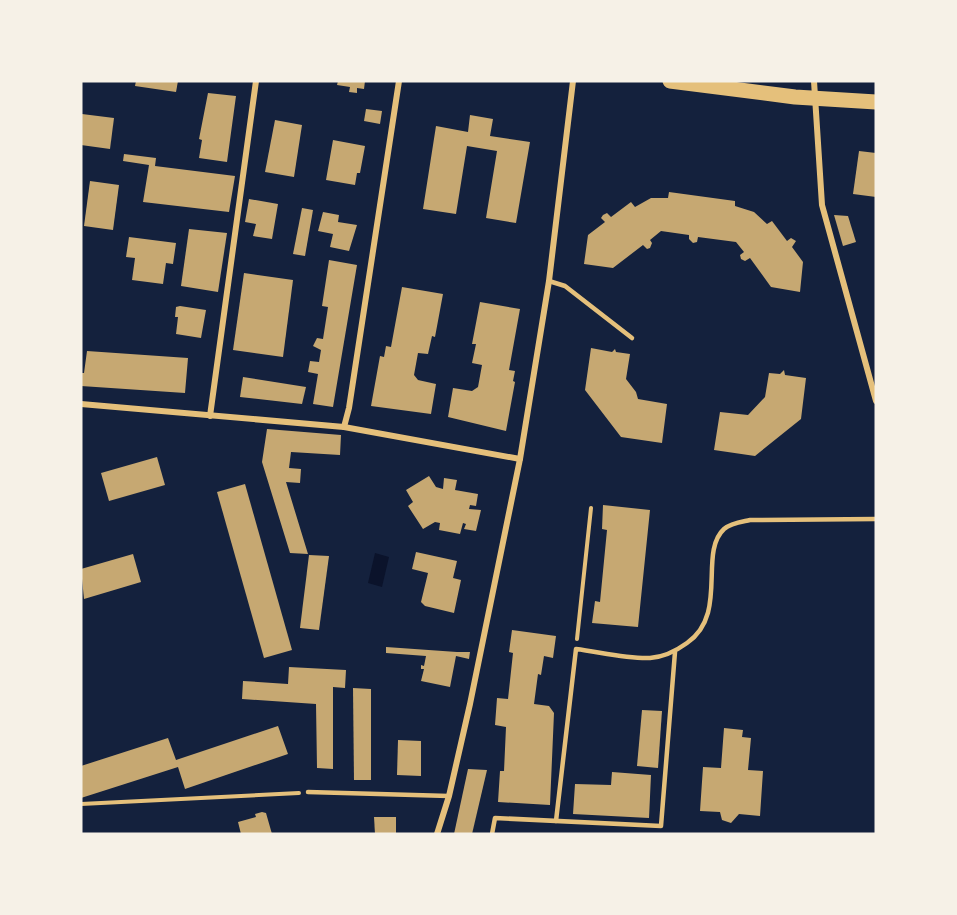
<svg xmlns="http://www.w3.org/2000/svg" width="957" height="915" font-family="'Sofia Sans Condensed',sans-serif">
  <rect width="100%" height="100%" fill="#14213d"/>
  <path fill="#0b132b" d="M375,553L389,557L382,587L368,583Z"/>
  <g fill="#c6a872">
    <path d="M136,81H178L176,92L135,86Z"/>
    <path d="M338,81H365L364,89L357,88V93L349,92L350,87L337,85Z"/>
    <path d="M208,93L236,96L227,162L199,158L202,140L199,139Z"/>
    <path d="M366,109L382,111L380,124L364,121Z"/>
    <path d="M82,114L114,118L110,149L81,145Z"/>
    <path d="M470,115L493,119L490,136L530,142L516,223L486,218L497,151L467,146L456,214L423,209L436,126L468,132Z"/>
    <path d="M275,120L302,125L294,177L265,172Z"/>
    <path d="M333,140L365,146L360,173H357L355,185L326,180Z"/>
    <path d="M859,151L876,153V197L853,194Z"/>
    <path d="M124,154L156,158L155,166L235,176L229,212L143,202L149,165L123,161Z"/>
    <path d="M90,181L119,185L113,230L84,226Z"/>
    <path d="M669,192L735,201V206L754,212L767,224L772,221L787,241L791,238L796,241L792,247L803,262L800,292L771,287L750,258L745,261L741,259L740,255L744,252L736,242L698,237L697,242L693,243L689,239V235L661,231L650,240L652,243L650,248L647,249L643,245L613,268L584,264L588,235L605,222L601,218L603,215L607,213L611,217L631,202L635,207L651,198H668Z"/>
    <path d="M249,199L278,204L272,239L253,236L256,224L245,222Z"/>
    <path d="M302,208L313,210L305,256L293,254Z"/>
    <path d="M323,212L339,215L338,222L357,225L349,251L330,247L333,234L318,231Z"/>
    <path d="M834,215L848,216L856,242L843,246Z"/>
    <path d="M189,229L227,233L218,292L181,286Z"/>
    <path d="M129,237L176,243L173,264L166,263L163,284L132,280L135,258L126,257Z"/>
    <path d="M329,260L357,265L333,407L313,404L318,374L308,372L310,361L319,362L321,350L313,346L317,338L323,339L328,307L322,306Z"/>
    <path d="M244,273L293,280L283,357L233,350Z"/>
    <path d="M402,287L443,294L435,337L432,336L428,354L418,353L414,375L418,380L436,384L431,414L371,406L380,356L384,357L386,346L391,347Z"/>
    <path d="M480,302L520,309L509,370L515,371L513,381L515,382L506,431L448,417L453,388L472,391L478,387L482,365L472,363L476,344H472Z"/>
    <path d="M180,306L206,310L201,338L176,334L178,317H175L176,307Z"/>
    <path d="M591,348L612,352L615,349L616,352L630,354L626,379L636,392L638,399L667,404L662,443L621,437L585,390Z"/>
    <path d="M87,351L188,358L185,393L81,386V373H84Z"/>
    <path d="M784,370L785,375L806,378L801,419L755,456L714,450L720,412L748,415L765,397L769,373L780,374Z"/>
    <path d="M243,377L306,387L302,404L240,397Z"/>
    <path d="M267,429L341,435L340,455L291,452L289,468L301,469L300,483L286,482L308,554L290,553L262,462Z"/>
    <path d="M157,457L165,485L109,501L101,473Z"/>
    <path d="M429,476L436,487L443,489L444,478L457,480L455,490L478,494L476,506L470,505L469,509L481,510L476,531L464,529L466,524L463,523L460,534L439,530L440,523L435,522L423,529L408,506L413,502L406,490Z"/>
    <path d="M245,484L292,650L264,658L217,492Z"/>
    <path d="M603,505L650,510L638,627L592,623L595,601L600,602L607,530L602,529Z"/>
    <path d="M416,552L457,561L453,578L461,580L454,613L425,606L421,602L428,573L412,569Z"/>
    <path d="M133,554L141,582L84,599L81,569Z"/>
    <path d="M309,555L329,556L319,630L300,628Z"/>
    <path d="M512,630L556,636L553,658L544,656L541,675L538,674L534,704L549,706L554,713L550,805L498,802L500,771H504L506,727L495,725L497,698L508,699L513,653L509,652Z"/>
    <path d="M386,647L457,652H470L469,659L456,656L450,687L421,681L424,669H421V665L424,666L426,656L386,653Z"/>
    <path d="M289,667L346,670L345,688L333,687V769L317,768L316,704L242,699L243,681L288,684Z"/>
    <path d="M353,688L371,689V780H354Z"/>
    <path d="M642,710L662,711L658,768L637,766Z"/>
    <path d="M278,726L288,754L185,789L178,767L81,798V766L168,738L176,760Z"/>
    <path d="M724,728L743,730L742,737L751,738L748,770L763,771L760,816L739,814L731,823L722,820L720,812L700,811L703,767L721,768Z"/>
    <path d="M398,740L421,741V776L397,775Z"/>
    <path d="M468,769L487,770L472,834H454Z"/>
    <path d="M612,772L651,775L649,818L573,814L575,784L611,785Z"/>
    <path d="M262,812L266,813L272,834H241L238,822L256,817L255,814Z"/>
    <path d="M374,817H396V834H375Z"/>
  </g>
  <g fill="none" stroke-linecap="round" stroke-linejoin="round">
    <g stroke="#e5c07b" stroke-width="4">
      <path d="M577,639L591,508"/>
      <path d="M81,804L299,793"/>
    </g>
    <g stroke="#e5c07b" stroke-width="4.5">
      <path d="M549,281L565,286L632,338"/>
      <path d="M308,792L449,796"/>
      <path d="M556,821L576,649C600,652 626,659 650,658C664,657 676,651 687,643C729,614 698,553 724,529C731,523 741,522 750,520L876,519"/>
      <path d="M492,834L495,818L661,826L675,652"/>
    </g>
    <g stroke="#e5c07b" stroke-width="6">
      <path d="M814,81L822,205L876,401"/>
      <path d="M81,404L344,427L520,459"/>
      <path d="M210,416L256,81"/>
      <path d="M344,427L349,408L399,81"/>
      <path d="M437,834L449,796L470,704L520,459L549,281L573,81"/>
    </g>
    <path stroke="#e5c07b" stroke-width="15" d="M670,81L795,97L876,102"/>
  </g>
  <rect width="957" height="915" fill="none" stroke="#f6f1e7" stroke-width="165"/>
</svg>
